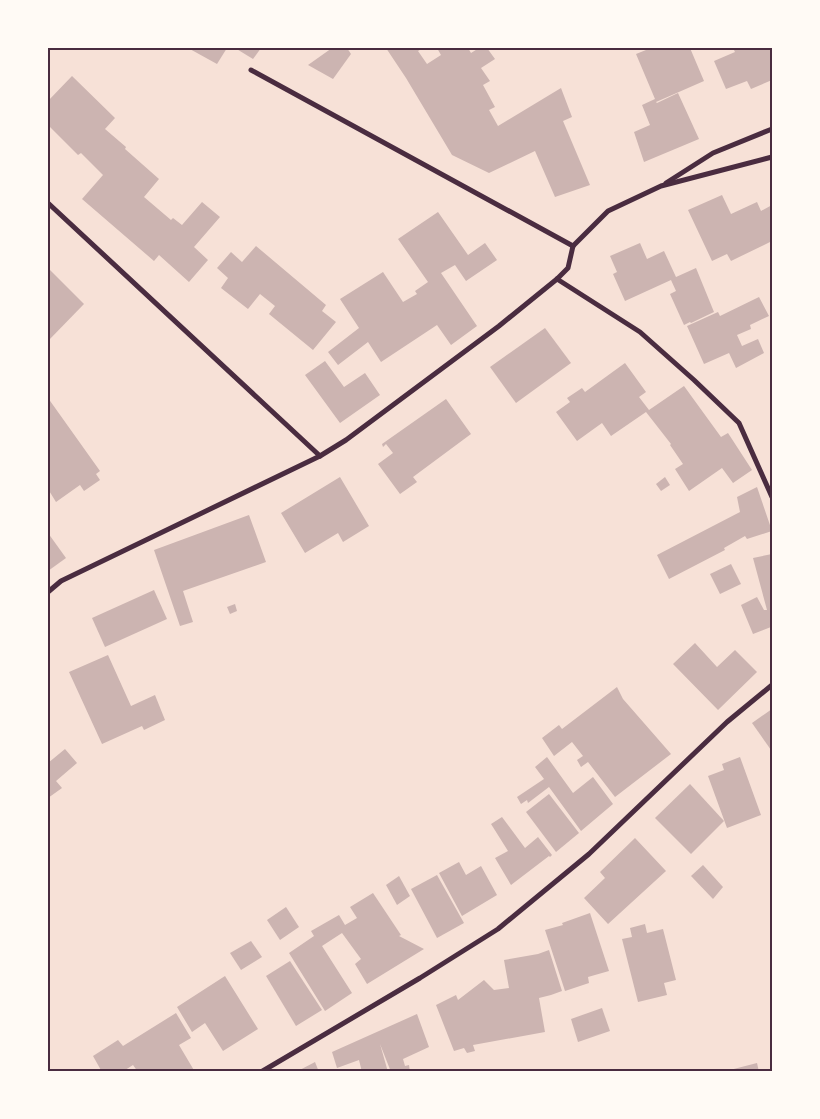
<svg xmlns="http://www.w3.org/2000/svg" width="820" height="1119" font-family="'Noto Sans',sans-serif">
  <rect width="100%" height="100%" fill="#f7e1d7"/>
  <g fill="#ccb4b1">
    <path d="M188,48H227L217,64Z"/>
    <path d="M235,48H261L253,59Z"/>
    <path d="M332,48H347L351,54L333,79L308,65Z"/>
    <path d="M386,48H423L418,51L427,64L441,55L437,48H468L471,53L479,48H487L495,59L481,68L490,81L483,85L495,107L489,110L498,126L561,88L572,117L563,121L590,185L555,197L535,151L489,173L452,155L406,78Z"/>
    <path d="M651,48H690L704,81L656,102L657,103L678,93L699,139L644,162L634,132L650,125L642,105L655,99L636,54Z"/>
    <path d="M733,48H772V80L751,89L747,81L726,89L714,61L735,52Z"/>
    <path d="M72,76L115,118L105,129L126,147L125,149L159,179L144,197L171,220L173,218L182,225L202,202L220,217L194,247L208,260L189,282L159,255L154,261L82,199L103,175L81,153L78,155L48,125V101Z"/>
    <path d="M722,195L731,214L757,202L761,211L772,205V241L731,261L727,254L712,261L688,210Z"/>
    <path d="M438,212L468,255L485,243L497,260L466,281L455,265L441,273L477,326L451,345L437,325L381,362L368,342L338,365L328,352L359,328L340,299L383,272L403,302L417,294L415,291L428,282L398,239Z"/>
    <path d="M640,243L647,259L664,251L676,277L696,268L714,312L691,323L690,322L684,325L670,294L676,291L671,280L625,301L613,274L617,272L610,256Z"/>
    <path d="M256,246L326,305L322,311L336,322L313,350L269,314L275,306L260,294L248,309L221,288L228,278L217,268L231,252L242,262Z"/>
    <path d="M48,268L84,304L48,341Z"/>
    <path d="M759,297L769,316L750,325L751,329L737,335L742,346L758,339L764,353L736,368L729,353L704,364L687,326L718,312L720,316Z"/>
    <path d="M545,328L571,363L516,403L490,367Z"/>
    <path d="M325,361L344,387L365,373L380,395L340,423L305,375Z"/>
    <path d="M625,363L646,392L639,397L649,410L684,386L721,437L728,433L752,470L733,483L722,468L689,491L675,469L683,464L670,445L671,444L646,412L611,436L602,423L577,441L556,412L570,402L567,398L582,388L585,392Z"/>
    <path d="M48,398L100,471L96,474L100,480L84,491L80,485L56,502L48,489Z"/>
    <path d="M446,399L471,434L413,477L417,482L400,494L378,464L393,453L386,444L383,447L382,444Z"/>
    <path d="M340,477L369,526L343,542L338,533L305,553L281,513Z"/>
    <path d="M665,477L670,485L661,491L656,484Z"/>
    <path d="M757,487L772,531L747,539L745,536L724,548L725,550L669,579L657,555L740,512L737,497Z"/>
    <path d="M249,515L266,562L183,591L193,622L180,626L154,550Z"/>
    <path d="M48,533L66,558L48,571Z"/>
    <path d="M772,554V632L771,627L753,634L741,605L757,597L764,610H767L753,558Z"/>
    <path d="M731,564L741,584L720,594L710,574Z"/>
    <path d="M154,590L167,619L105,647L92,618Z"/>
    <path d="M235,604L237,611L230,614L227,607Z"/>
    <path d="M695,643L717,667L735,650L757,672L718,710L673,664Z"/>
    <path d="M108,655L131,706L155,695L165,720L144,730L142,726L102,744L69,672Z"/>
    <path d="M617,687L623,699L671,754L615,797L588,762L581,767L577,760L583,756L572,742L554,756L542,738L559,725L562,729Z"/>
    <path d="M772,709V749L771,750L752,723Z"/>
    <path d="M65,749L77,763L56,781L62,788L48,798V763Z"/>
    <path d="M547,757L573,793L593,777L613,804L581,831L549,787L528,803L527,800L521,804L517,797L544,779L535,767Z"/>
    <path d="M740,757L761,815L727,828L708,776L724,770L722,764Z"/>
    <path d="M690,784L724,821L691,854L655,818Z"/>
    <path d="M549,794L579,833L556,852L526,812Z"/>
    <path d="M502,817L525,848L538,837L552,855L550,857L549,856L511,885L495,858L508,851L491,824Z"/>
    <path d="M635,838L666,871L608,924L584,898L605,878L600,872Z"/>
    <path d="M459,862L466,875L481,866L497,895L462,916L439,873Z"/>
    <path d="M703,865L723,887L713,899L691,876Z"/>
    <path d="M437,875L464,923L437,938L411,889Z"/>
    <path d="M399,876L410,896L397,905L386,885Z"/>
    <path d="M373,893L401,935L399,936L424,949L367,984L355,964L361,959L342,933L322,946L352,993L325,1011L289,953L314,936L311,931L339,915L345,925L357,918L350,907Z"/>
    <path d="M286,907L299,927L280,940L267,920Z"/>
    <path d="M590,913L609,971L588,977L589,983L565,991L545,930L563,925L562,923Z"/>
    <path d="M645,924L647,933L663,929L676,980L664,983L667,995L638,1002L622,939L632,937L630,928Z"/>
    <path d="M251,941L262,957L241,970L230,953Z"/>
    <path d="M549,950L562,991L551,995L539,998L545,1032L473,1045L475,1051L467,1053L464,1048L454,1051L436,1005L456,995L458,1000L484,980L494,990L509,988L504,960L538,954Z"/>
    <path d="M290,961L322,1010L296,1026L266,976Z"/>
    <path d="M225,976L258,1029L223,1051L205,1023L192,1032L177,1007Z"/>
    <path d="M602,1008L610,1031L578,1042L571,1019Z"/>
    <path d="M176,1013L191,1038L179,1045L195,1072H138L133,1065L122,1072H102L93,1056L118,1040L123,1046Z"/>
    <path d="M417,1014L429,1047L403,1059L405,1066L409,1065L410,1072H391L380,1044L388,1072H362L359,1060L337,1068L332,1052Z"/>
    <path d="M315,1062L319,1072H296Z"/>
    <path d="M757,1063L759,1072H726V1071Z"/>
  </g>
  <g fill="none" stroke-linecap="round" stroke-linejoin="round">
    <g stroke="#4a2c40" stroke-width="5">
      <path d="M251,70L573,246"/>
      <path d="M666,183L713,153L772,129"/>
      <path d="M48,203L320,456"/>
      <path d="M573,246L608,211L661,186L772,157"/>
      <path d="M557,279L640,332L694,380L739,423L772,497"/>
      <path d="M48,592L61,581L320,456L346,440L499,326L557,279L568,268L573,246"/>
      <path d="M261,1072L420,978L498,929L589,854L727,722L772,685"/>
    </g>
  </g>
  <rect width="820" height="1119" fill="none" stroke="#fffaf5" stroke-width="98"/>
  <rect x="49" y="49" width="722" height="1021" fill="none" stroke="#4a2c40" stroke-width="2"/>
</svg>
